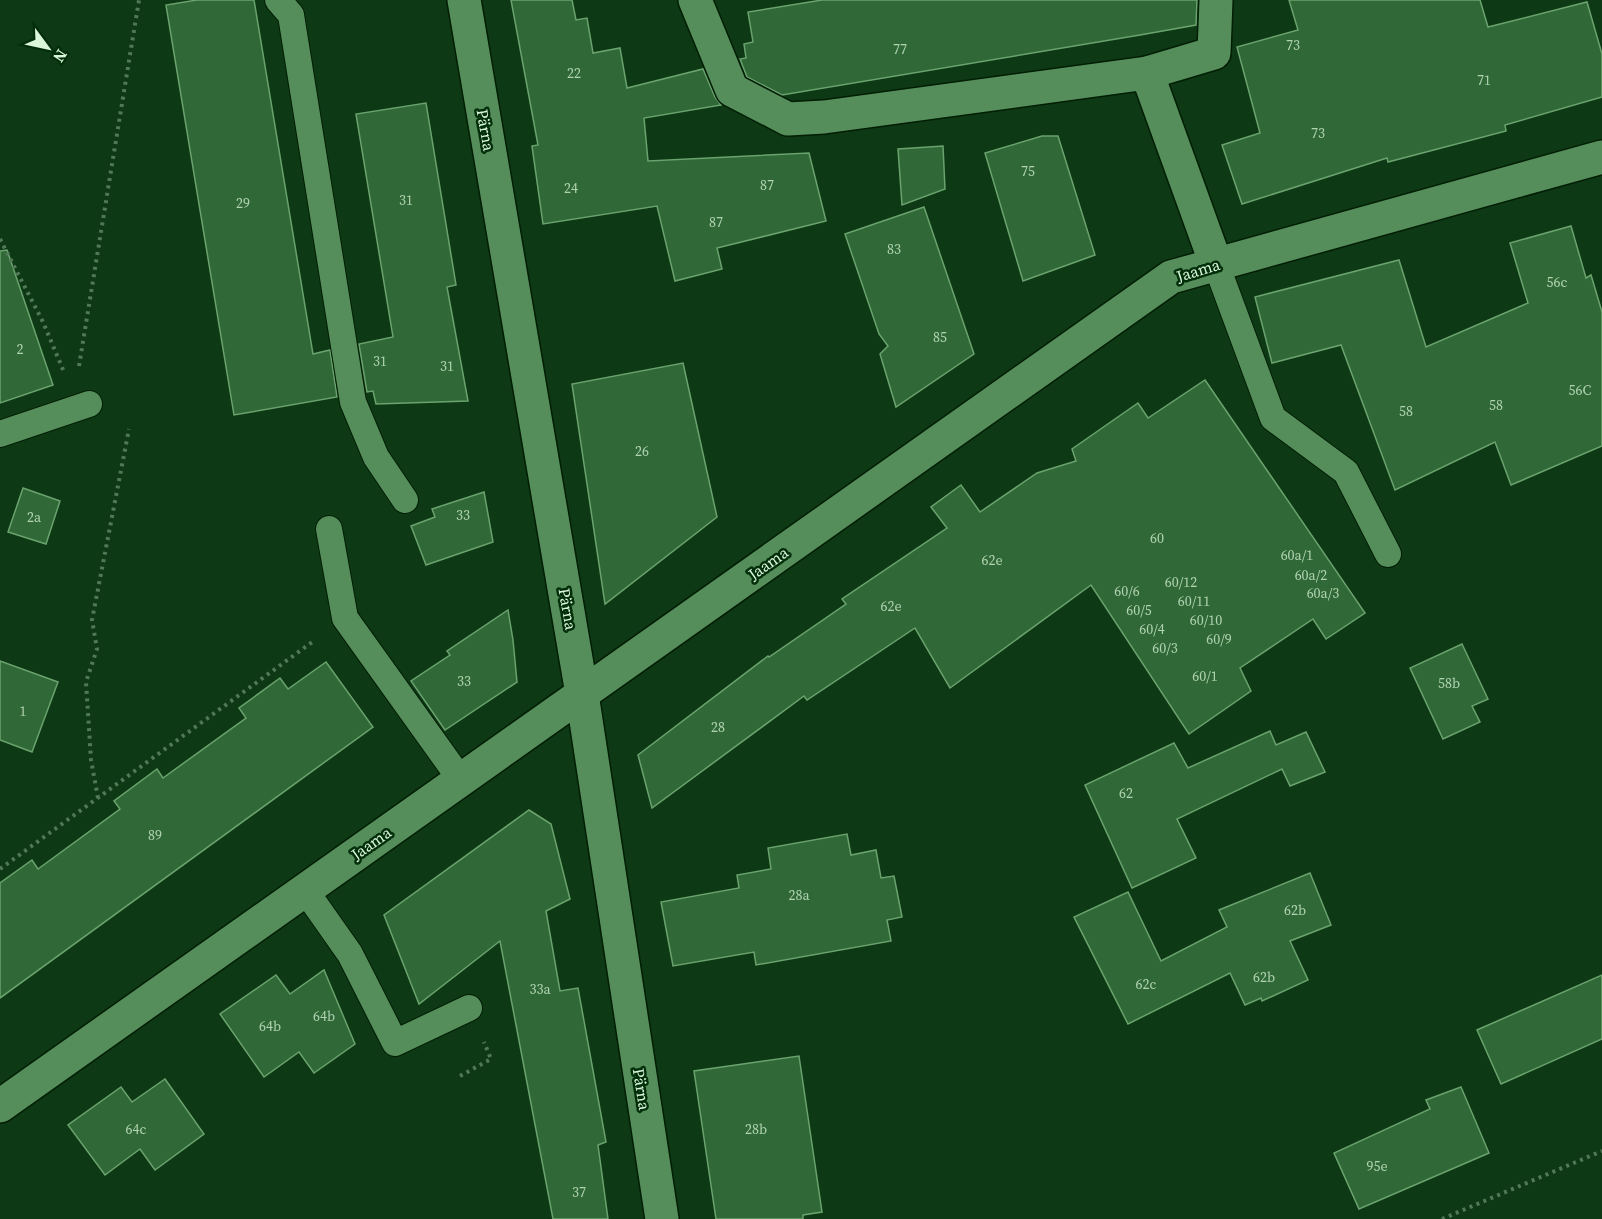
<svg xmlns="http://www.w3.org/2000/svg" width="1602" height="1219" font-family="'Source Serif 4',serif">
  <rect width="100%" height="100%" fill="#0e3915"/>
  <g fill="#306837" stroke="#6aa36e" stroke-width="1.5">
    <path d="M197,0H254L313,354L330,350L337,397L234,415L166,5Z"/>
    <path d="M511,0H572L576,20L587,18L593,53L620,48L627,88L703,69L715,97L721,105L644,118L648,161L809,153L826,221L717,248L722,269L675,281L657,206L543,224L532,146L538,145Z"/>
    <path d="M822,0H1197L1196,25L1140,35L782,95L747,77L740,59L746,58L744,44L753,42L748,12Z"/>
    <path d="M1289,0H1480L1488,27L1587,2L1602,54V97L1505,125L1506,131L1388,162L1387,158L1242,204L1222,145L1260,133L1237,47L1298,30Z"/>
    <path d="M426,103L456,285L447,287L468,401L376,404L373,391L367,392L359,344L393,337L356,114Z"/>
    <path d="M1042,136H1058L1095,255L1023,281L985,153Z"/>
    <path d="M943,146L945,189L902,205L898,149Z"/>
    <path d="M924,207L974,354L896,407L880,354L888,346L879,334L845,234Z"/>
    <path d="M1571,226L1586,278L1591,275L1602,312V446L1511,485L1495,442L1395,490L1341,345L1272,363L1255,297L1399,260L1426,347L1528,303L1510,243Z"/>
    <path d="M7,250L53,385L0,403V251Z"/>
    <path d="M683,363L717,517L605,604L572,384Z"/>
    <path d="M1205,380L1365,613L1326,639L1313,619L1240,668L1251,691L1189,734L1091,585L950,688L915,628L807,700L804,696L652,808L638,755L768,656L769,657L846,604L842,599L947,528L931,507L961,485L980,512L1037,473L1076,461L1072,449L1138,403L1148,418Z"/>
    <path d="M23,488L60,501L46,544L8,532Z"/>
    <path d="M484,492L493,542L426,565L411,526L435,517L432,509Z"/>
    <path d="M508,610L513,640L517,682L445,730L411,681L450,655L447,651Z"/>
    <path d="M1462,644L1488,699L1472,706L1480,722L1443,739L1410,668Z"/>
    <path d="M0,661L58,682L32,752L0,740Z"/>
    <path d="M326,662L373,727L0,998V883L32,860L38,869L120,809L114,801L157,769L163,778L246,718L239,708L280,678L288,689Z"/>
    <path d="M1270,731L1276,745L1306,732L1325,772L1290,786L1282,769L1177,819L1196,858L1132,888L1085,785L1174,743L1188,768Z"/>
    <path d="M529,810L551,824L570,899L546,911L560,991L578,988L606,1142L598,1145L608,1219H553L500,941L419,1004L384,915Z"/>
    <path d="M847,834L851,855L876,850L881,878L894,876L902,917L887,920L891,941L756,965L754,952L673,966L661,902L739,888L737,875L771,869L768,848Z"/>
    <path d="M1310,873L1331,925L1290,941L1308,980L1262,1001L1261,998L1245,1005L1230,973L1128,1024L1074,917L1128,892L1161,961L1227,927L1219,910Z"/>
    <path d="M324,970L355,1044L314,1073L299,1052L264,1077L220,1014L276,975L290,994Z"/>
    <path d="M1602,975V1039L1501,1084L1477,1030Z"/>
    <path d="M799,1056L822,1212L803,1215V1219H716L694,1071Z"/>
    <path d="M165,1079L204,1134L155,1170L140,1149L105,1175L68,1125L121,1087L132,1102Z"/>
    <path d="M1461,1087L1489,1153L1359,1209L1334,1153L1430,1109L1426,1100Z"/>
  </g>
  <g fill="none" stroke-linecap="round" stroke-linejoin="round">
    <defs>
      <g id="lane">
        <path d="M278,0L291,15L353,402L376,457L405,500"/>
        <path d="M1216,264L1273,418L1346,472L1388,554"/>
        <path d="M0,434L89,404"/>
        <path d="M329,529L345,618L461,780"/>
        <path d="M305,890L350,954L395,1043L469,1008"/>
      </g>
      <g id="street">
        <path d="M464,0L582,694L662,1219"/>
        <path d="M695,0L732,90L788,119L824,117L1147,73L1216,264"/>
        <path d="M1147,73L1214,53L1216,0"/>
        <path d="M0,1106L1171,277L1602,157"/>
      </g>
    </defs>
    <use href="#lane" stroke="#021e05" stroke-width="28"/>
    <use href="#street" stroke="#021e05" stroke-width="36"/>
    <g stroke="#527957" stroke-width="4" stroke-dasharray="3 4.5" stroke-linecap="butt">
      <path d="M0,239L43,322L64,372"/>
      <path d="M79,366L139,0"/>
      <path d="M98,798L91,760L86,682L97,649L92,620L129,429"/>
      <path d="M0,869L315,640"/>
      <path d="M460,1076L491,1059L484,1042"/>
      <path d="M1442,1219L1602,1151"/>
    </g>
    <use href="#lane" stroke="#568e5b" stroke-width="26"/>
    <use href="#street" stroke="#568e5b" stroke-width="33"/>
  </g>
  <g text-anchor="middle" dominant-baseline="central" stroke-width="5" stroke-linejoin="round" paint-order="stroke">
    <g font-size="14" fill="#b0d3b2">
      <text x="1293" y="45">73</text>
      <text x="900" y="49">77</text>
      <text x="574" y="73">22</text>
      <text x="1484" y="80">71</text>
      <text x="1318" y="133">73</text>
      <text x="1028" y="171">75</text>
      <text x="767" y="185">87</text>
      <text x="571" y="188">24</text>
      <text x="406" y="200">31</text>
      <text x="243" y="203">29</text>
      <text x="716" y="222">87</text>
      <text x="894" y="249">83</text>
      <text x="1557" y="282">56c</text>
      <text x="940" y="337">85</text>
      <text x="20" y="349">2</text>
      <text x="380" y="361">31</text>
      <text x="447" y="366">31</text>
      <text x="1580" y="390">56C</text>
      <text x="1496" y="405">58</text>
      <text x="1406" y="411">58</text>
      <text x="642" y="451">26</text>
      <text x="463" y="515">33</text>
      <text x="34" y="517">2a</text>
      <text x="1157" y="538">60</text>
      <text x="1297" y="555">60a/1</text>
      <text x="992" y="560">62e</text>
      <text x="1311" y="575">60a/2</text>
      <text x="1181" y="582">60/12</text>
      <text x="1127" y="591">60/6</text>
      <text x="1323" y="593">60a/3</text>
      <text x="1194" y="601">60/11</text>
      <text x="891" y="606">62e</text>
      <text x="1139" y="610">60/5</text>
      <text x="1206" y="620">60/10</text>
      <text x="1152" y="629">60/4</text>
      <text x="1219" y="639">60/9</text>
      <text x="1165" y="648">60/3</text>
      <text x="1205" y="676">60/1</text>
      <text x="464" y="681">33</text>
      <text x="1449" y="683">58b</text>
      <text x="23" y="711">1</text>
      <text x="718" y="727">28</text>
      <text x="1126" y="793">62</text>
      <text x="155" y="835">89</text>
      <text x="799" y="895">28a</text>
      <text x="1295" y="910">62b</text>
      <text x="1264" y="977">62b</text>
      <text x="1146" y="984">62c</text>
      <text x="540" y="989">33a</text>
      <text x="324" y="1016">64b</text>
      <text x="270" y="1026">64b</text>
      <text x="136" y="1129">64c</text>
      <text x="756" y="1129">28b</text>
      <text x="1377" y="1166">95e</text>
      <text x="579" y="1192">37</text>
    </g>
    <g font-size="16" fill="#daf7db" stroke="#022f0a">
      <text transform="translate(486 130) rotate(80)">Pärna</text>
      <text transform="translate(1198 270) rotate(-17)">Jaama</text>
      <text transform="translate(768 563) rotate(-35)">Jaama</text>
      <text transform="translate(568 609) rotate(80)">Pärna</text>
      <text transform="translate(371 843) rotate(-35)">Jaama</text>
      <text transform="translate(642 1089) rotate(81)">Pärna</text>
    </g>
  </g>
  <g transform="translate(48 48) rotate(123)" stroke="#022f0a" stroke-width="4.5" paint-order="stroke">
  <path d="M0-4.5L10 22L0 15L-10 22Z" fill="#daf7db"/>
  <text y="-9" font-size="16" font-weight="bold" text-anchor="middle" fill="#daf7db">N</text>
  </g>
</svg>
